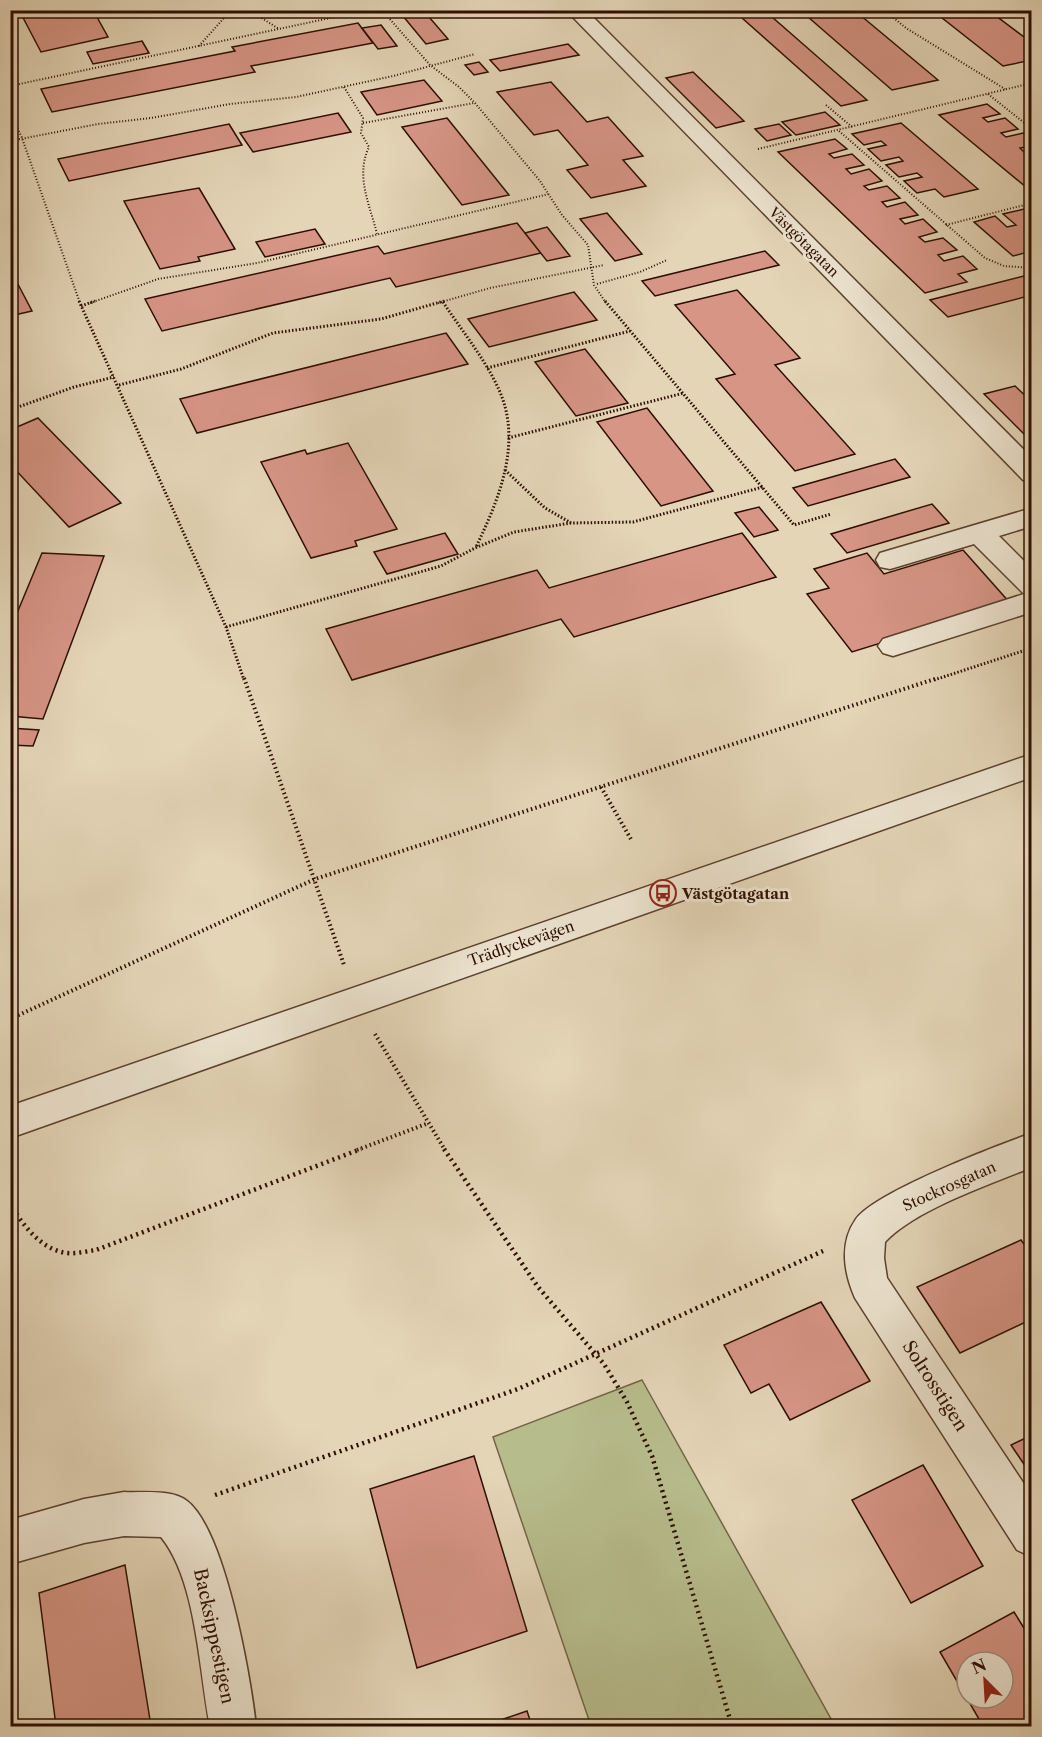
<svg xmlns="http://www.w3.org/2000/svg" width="1042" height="1737" font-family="'Libre Caslon Text',serif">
  <rect width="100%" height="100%" fill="#e4d5b7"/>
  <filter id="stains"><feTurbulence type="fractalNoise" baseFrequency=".00333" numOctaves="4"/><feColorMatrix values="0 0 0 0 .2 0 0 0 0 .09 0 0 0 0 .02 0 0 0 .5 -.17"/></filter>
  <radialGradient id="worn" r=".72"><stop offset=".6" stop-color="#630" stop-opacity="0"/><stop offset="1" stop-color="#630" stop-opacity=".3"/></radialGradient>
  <path fill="#b7bc8c" stroke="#726546" stroke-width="1.5" d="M642,1380L835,1726H591L493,1437Z"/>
  <g fill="#d79586" stroke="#2d0e00" stroke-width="1.5" fill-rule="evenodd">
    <path d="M19,10H93L108,37L41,52Z"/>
    <path d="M398,10H423L448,39L426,44Z"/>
    <path d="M733,10H764L867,100L841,106Z"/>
    <path d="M800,10H854L938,80L892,90Z"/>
    <path d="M932,10H988L1032,43V60L1003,66Z"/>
    <path d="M358,23L373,43L251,66L255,72L52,112L41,89L235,51L232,47Z"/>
    <path d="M381,25L397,46L378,49L362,28Z"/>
    <path d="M142,41L149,53L93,64L87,52Z"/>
    <path d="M568,44L579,55L500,71L490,60Z"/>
    <path d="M479,62L488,72L474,75L465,65Z"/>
    <path d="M693,72L744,121L716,128L666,78Z"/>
    <path d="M424,80L442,101L377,115L361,92Z"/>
    <path d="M551,82L587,122L608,117L643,156L623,160L646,186L591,198L567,170L588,165L558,130L534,135L497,92Z"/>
    <path d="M987,104L1000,114L983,118L988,122L1005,118L1018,129L1001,133L1006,137L1023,133L1032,140V146L1020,148L1025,153L1032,151V192L939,115Z"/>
    <path d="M825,112L840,125L796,135L782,122Z"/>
    <path d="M338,113L351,132L253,152L240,133Z"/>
    <path d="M447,118L509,195L462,205L402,127Z"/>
    <path d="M901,123L978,189L944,197L935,189L917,193L904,181L922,177L917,173L899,177L886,165L903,161L899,157L881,161L868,149L886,145L881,141L864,145L852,134Z"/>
    <path d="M229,124L242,145L69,181L58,159Z"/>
    <path d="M779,124L791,135L767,141L755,129Z"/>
    <path d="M835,139L847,149L829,154L834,158L852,154L864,165L846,169L851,174L869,169L882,181L864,186L869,190L887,186L900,198L882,202L887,207L905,202L918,215L900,219L905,224L923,219L937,232L919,237L925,242L943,238L957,250L938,255L944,261L963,256L977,269L958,274L967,282L925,293L778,152Z"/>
    <path d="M199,188L235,249L198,257L200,261L160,269L124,201Z"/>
    <path d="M1024,209L1032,215V251L1013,256L974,222L995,216L1007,227L1016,225L1003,214Z"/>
    <path d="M607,213L642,254L615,261L580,219Z"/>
    <path d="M517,223L541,253L396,287L390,278L162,331L145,299L378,246L384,254Z"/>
    <path d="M547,227L570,256L547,261L525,233Z"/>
    <path d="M315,229L325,244L265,257L256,242Z"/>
    <path d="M765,251L779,265L655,296L642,281Z"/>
    <path d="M10,269L32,311L10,316Z"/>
    <path d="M1032,274V295L948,317L930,300Z"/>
    <path d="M737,290L800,358L775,365L855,454L795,471L716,379L735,374L675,305Z"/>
    <path d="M574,292L597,320L489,347L468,319Z"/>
    <path d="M446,333L468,364L197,433L180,399Z"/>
    <path d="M585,349L628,403L576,416L535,362Z"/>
    <path d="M1015,386L1032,402V442L984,394Z"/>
    <path d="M647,408L713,491L661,506L597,422Z"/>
    <path d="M38,418L121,503L69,527L10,464V430Z"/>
    <path d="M348,443L397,529L355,541L357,546L311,558L261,462L305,450L307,454Z"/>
    <path d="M895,459L910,477L808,506L793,488Z"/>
    <path d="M932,504L949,523L847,553L831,534Z"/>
    <path d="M759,507L778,530L754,537L735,513Z"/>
    <path d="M445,533L458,554L387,574L374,552Z"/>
    <path d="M742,533L776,577L574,637L561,619L352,680L326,629L537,570L549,588Z"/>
    <path d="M963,550L1010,603L852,652L807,594L829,588L814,569L867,553L884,574Z"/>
    <path d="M42,553L104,556L43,719L10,716V630Z"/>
    <path d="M10,728L39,730L33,746L10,745Z"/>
    <path d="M1021,1240L1032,1255V1319L960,1353L917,1287Z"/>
    <path d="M821,1302L870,1381L790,1420L769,1384L751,1393L724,1345Z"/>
    <path d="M1032,1435V1476L1011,1445Z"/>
    <path d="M474,1456L527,1631L417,1668L370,1489Z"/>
    <path d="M923,1465L983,1566L911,1603L852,1500Z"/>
    <path d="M125,1565L151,1726H56L39,1593Z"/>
    <path d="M1014,1612L1032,1641V1726H983L940,1652ZM967,1662H1003V1698H967Z"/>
    <path d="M527,1711L532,1726H483Z"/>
  </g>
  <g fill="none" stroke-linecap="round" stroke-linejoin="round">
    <defs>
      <g id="minor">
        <path d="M566,10H586L1032,458V482L1023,480Z"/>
        <path d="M1032,508V526L999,536L1032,569V612L893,656L883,653L878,646L883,639L1024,594L974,544L890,569L880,567L876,560L880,553Z"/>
        <path d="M1032,754V777L10,1138V1106Z"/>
        <path d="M1032,1133V1167C989,1185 916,1209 885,1242L884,1258L887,1278L1032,1496V1557L1017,1550L855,1298C844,1273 839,1243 856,1219C875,1192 996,1146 1032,1133Z"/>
        <path d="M124,1492C142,1493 172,1489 187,1501C225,1530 251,1678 256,1726H210C199,1671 197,1581 161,1537L124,1536L84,1543L10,1564V1520L84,1499Z"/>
      </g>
    </defs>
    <use href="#minor" stroke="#5b402e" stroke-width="3"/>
    <g stroke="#2d0e00" stroke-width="2" stroke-dasharray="1 2" stroke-linecap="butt">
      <path d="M249,10L279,29"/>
      <path d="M382,10L430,65L459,87L475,103L540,181L562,215L588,245L594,285L606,303"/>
      <path d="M884,10L906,28L1005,89"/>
      <path d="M717,15L723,10"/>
      <path d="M199,46L231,10"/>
      <path d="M10,86L368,10"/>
      <path d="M344,87L363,118L361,133L369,147C355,176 370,205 377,234"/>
      <path d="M988,94L1032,129"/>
      <path d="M826,105L852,127"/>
      <path d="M10,112L22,138L80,303"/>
      <path d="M363,123L474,103"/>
      <path d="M839,131L985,258L1004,266L1032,268"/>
      <path d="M10,141L98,124L151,118L230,104L296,97L393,76L475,54"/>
      <path d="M758,149L1032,83"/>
      <path d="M946,225L1032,203"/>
      <path d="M597,284L640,272L667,260"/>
      <path d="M90,303L158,279L257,263L549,194"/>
      <path d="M438,303L490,288L604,265"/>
    </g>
    <g stroke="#2d0e00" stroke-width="3" stroke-dasharray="1.5 2" stroke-linecap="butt">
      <path d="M79,301L226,627L244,680"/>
      <path d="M605,301L794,525L831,514"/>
      <path d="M443,302C462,331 486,360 500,392C522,444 499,499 476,547"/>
      <path d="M81,306L95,301"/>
      <path d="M487,368L630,331"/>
      <path d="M119,385L181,369L273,333L381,319L444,301"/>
      <path d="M10,410L74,387L114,377"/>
      <path d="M508,438L684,393"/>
      <path d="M505,470L545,508L571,523"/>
      <path d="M226,627L441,566L475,548L514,532L571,523L633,522L763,487"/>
      <path d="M934,680L1032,648"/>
    </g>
    <g stroke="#2d0e00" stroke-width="4" stroke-dasharray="1.5 3" stroke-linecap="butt">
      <path d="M244,678L344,965"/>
      <path d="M601,787L632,841"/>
      <path d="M10,1019L315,879L938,678"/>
      <path d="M375,1034L445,1150"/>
      <path d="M357,1150L426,1124"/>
    </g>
    <g stroke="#2d0e00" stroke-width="4.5" stroke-dasharray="2 4" stroke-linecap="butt">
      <path d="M444,1149L538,1287L604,1364L627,1402L652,1456L732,1726"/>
      <path d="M10,1204C23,1225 41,1250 67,1253C77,1254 87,1251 96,1250L361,1149"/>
      <path d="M215,1495L518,1389L823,1251"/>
    </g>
    <use href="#minor" fill="#ede4d0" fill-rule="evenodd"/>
  </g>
  <defs>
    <symbol id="bus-ring" viewBox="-11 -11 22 22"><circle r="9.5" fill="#ede4d0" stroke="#8f2418" stroke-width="1.5"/><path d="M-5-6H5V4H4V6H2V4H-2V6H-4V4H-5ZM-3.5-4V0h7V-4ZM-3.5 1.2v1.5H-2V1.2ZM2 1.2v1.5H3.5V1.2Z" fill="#8f2418"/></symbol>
  </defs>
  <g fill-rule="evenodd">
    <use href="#bus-ring" x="648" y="878" width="30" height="30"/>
  </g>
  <g text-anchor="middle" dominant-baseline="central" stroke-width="6" stroke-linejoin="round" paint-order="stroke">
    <g font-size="14" fill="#2d0e00" stroke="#ede4d0">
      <text transform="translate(804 242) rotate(45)">Västgötagatan</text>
    </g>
    <g font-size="15" font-weight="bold" fill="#2d0e00" stroke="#ede4d0" text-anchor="start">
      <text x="682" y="893">Västgötagatan</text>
    </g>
    <g font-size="15" fill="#2d0e00" stroke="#ede4d0">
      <text transform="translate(521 943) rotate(-19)">Trädlyckevägen</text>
      <text transform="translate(949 1186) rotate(-24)">Stockrosgatan</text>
    </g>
    <g font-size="18" fill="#2d0e00" stroke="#ede4d0">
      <text transform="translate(935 1386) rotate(57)">Solrosstigen</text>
      <text transform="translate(214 1636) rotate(78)">Backsippestigen</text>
    </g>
  </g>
  <rect width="1042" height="1737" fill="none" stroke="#e4d5b7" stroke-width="36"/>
  <rect x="12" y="12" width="1018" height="1713" fill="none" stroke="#2d0e00" stroke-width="3"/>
  <rect x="18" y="18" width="1006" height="1701" fill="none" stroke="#2d0e00" stroke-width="1.5"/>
  <g transform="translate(985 1680) rotate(336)"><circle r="28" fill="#ede4d0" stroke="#a08e7d" stroke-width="1.5"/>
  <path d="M0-4.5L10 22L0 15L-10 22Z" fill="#8f2418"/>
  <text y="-9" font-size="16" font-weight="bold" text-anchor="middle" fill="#2d0e00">N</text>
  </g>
  <rect width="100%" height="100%" filter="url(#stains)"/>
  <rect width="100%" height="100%" fill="url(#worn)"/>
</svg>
